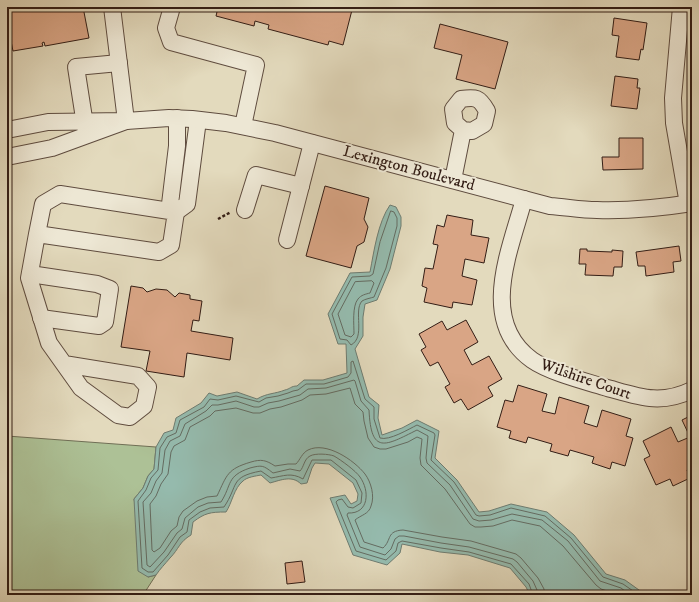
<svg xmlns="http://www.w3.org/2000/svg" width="699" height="602" font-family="'IM FELL DW Pica',serif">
  <rect width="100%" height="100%" fill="#e3dabd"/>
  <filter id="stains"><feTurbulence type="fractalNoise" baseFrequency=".005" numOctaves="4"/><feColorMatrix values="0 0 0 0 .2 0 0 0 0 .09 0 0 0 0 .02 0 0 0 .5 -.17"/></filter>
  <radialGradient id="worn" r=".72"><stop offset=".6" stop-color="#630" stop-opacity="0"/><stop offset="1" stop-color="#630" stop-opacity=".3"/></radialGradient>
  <path fill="#adc196" stroke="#706f56" d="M7,436L156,447L154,469L148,476L143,488L134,499L148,577L156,575L143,595H7Z"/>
  <path fill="#95bbae" stroke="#6e7c71" d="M390,205L396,207L401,217V226L390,269L377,300L365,304L363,317V336L355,349L369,397L379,405L378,418L382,435L402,428L417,420L439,431L435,458L457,480L479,512L489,511L511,504L547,512L574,535L606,574L625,580L646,595H530L526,587L510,568L468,555L440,552L402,544L400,553L387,565L353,555L330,498L345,495L351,504L357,501L358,494L353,483L329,464L315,463L312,468L307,483L301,484C292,475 281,480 270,483L261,475C256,476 247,477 243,481C234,488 232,503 226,512C210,512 205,513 193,522L191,535C179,542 179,549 170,558C165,564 160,569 156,575L148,577L138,571L134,499L143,488L148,476L154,469L156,447L164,433L173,430L176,418L201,403L209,393L217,396L237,392L257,399C267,393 275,394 285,390C290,389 291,386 297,386L304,380H323L347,373L346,344H338L328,314L350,273L370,272C374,251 378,222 390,205Z"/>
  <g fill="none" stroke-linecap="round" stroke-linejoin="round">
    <g stroke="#646c62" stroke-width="1">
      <path d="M391,211L394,212L397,218V226L386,268L374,297C371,298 365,299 362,301C353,311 366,337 351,345L347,340L340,339L332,314L352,277L370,276L373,274L380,242Z"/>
      <path d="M372,281L374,283L370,293C366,294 361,295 358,299C352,306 354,325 354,334L351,337L345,335L338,314L355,282Z"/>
      <path d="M533,595L529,584L511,564L469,552L441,548L402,541L398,543L396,551L386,560L356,551L336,502L338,500L342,499L348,507L353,508L361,503L362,493L356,480L331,460H312L303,479C291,472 284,476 271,478L261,471C229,477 239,485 224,507L210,508L200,512L189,520L187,532L180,537L168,555L153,572H148L142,568L138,501L146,490L151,478L158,470L160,448L167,437L176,433L180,420L204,407L210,399L218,400L236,396L259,402L266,398L278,396L288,393L293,391L298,390L306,384H324L348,377L351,373V362L353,361L365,399L374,407V419L380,438C389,441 409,429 417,425L434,433L435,435L431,460L454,482L476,515L479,516L490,515L511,508L545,516L571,538L603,577L623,584L639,595"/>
      <path d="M538,595L537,590L533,581L517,562L513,559L469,547L441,543L404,536H399L395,539L391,549L385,555L360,547L347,515L348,513C369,514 370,491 360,477C356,471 341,460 334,456C329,454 315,453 310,456C304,459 304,467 300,471L290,469L273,473C263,465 262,465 250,468C226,476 232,485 221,502L208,503L198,507L185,518L182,529L177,533L164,552L150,567L147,565L143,502L151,493L156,481L162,473L165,450L170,441L180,436L185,424L206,411L212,405H218L236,401L254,407H259L268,403L279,401L300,395L308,389L326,388L354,380L355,381L361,401L369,410C371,455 385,446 417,430L428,436L426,458L427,463L450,485L473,519L479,521L491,520L512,514L542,520L568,541L600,581L621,588L630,595"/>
      <path d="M544,595V589L538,578L521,558L516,554L471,541L442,537L403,530C386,531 392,540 383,548L364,542L355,520C361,515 369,514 371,506C375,496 371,482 365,474C354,460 326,441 308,450C302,453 300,460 296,464H288L275,466C266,460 261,459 251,462C227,469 227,475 217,496L207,497L197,501L183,511L179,517L177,526L171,531L160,548L154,552L152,550L150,504L156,496L161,484L168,474L171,452L174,446L185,440L190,427L210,416L215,411L236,408L253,413H260L270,409L281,407L302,400L310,395L326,394L350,388L355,404L363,412L364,421L368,438L374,447L380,449H386L408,442L417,437L422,439L420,458L421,465L445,489L470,524L475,527H481L493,526L512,520L540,526L563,546L596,585L601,589L620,595"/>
    </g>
  </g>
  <g fill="#d9a585" stroke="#331d15">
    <path d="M7,7H83L89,38L45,46L44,42L42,43L43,46L13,51L7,21Z"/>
    <path d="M209,7H339L352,10L343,45L329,41L328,45L268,29L269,25L255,21L254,26L216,16L217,12L208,9Z"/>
    <path d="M614,18L647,23L643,50L641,49L639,60L616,57L619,36L612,35Z"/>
    <path d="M440,24L508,42L495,89L456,79L462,55L434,48Z"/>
    <path d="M615,76L638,79L637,88H640L637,109L611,106Z"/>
    <path d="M619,138H643V169L603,170L602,157H619Z"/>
    <path d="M325,186L369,198L364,219L368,227L364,242L357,246L351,268L306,256Z"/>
    <path d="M447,215L473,220L471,235L489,238L484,263L465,259L462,276L477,280L472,305L453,302L452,308L424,302L427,288L422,286L425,268L433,269L438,245L433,244L437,225L444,227Z"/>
    <path d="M679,246L681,261L673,262L674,272L646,276L645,266H638L636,252Z"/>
    <path d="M580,249H587V251L612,252V250L623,251L622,267H614L613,276L585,275L586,264H579Z"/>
    <path d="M131,286L143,288L147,292L156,289L167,290L175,297L179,293L190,295V299L202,301L199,321L193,320L191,331L233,338L230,360L187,353L184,377L146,371L150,351L121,347Z"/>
    <path d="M466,320L478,342L464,350L472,365L489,356L502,379L488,387L493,396L468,410L461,399L454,403L445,387L450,384L438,362L430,366L421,350L426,347L419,334L442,321L447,330Z"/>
    <path d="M518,385L547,394L542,411L555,414L559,397L589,406L584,423L597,427L602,410L631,419L626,436L633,438L625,466L612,462L610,469L592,463L594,457L570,450L568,456L550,451L552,444L528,437L526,443L509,438L511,431L497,427L505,400L513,402Z"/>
    <path d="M692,415V468L687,470L690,478L673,486L670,479L656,485L644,459L650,456L643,441L671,427L678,442L690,437L682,420Z"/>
    <path d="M302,561L305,582L287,584L285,563Z"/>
    <path d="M352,592L353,595H327Z"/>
  </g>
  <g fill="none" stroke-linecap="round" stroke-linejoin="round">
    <defs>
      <g id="minor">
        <path d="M172,7L166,28L171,42L256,65L243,126"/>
        <path d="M681,7L673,98L674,123L688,204"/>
        <path d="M177,118V146L170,204L176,212L187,204L198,120"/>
        <path d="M7,130L48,122L126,121L169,118L192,119L226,123L275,133L550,206C566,207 581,210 597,210C629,211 660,208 692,203"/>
        <path d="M86,131L76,67L119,63"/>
        <path d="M7,157L52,148L126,121L112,7"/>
        <path d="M453,180L463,130L455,123L453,109L461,99C476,97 479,97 487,111L484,124L472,131L463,130"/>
        <path d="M524,199C510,251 478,321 532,360C549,372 584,381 604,387C637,396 659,406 692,390"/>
        <path d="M245,210L256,175L301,186"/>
        <path d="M37,234L43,204L60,194L176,212L171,245L159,252L37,234L29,278L49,343L81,388L118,415L130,417L144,406L148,387L138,376L64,364"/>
        <path d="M287,240L312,143"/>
        <path d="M30,274L97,284L110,289L105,322L99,326L41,318"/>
      </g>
    </defs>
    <use href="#minor" stroke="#5f4c3f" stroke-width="18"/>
    <path stroke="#331d15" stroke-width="2.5" stroke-dasharray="3 2" stroke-linecap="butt" d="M218,219L231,212"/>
    <use href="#minor" stroke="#ede7d4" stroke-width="16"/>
  </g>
  <g text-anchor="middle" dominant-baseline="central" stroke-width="4" stroke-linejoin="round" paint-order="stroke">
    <g font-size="16" fill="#331d15" stroke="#ede7d4">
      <text transform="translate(409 168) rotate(15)">Lexington Boulevard</text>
      <text transform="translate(586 379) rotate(19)">Wilshire Court</text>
    </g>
  </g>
  <rect width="699" height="602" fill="none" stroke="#e3dabd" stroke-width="24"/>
  <rect x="8" y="8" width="683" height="586" fill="none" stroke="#331d15" stroke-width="2"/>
  <rect x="12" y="12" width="675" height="578" fill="none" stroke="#331d15"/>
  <rect width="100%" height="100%" filter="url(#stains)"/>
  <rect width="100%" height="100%" fill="url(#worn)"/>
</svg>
